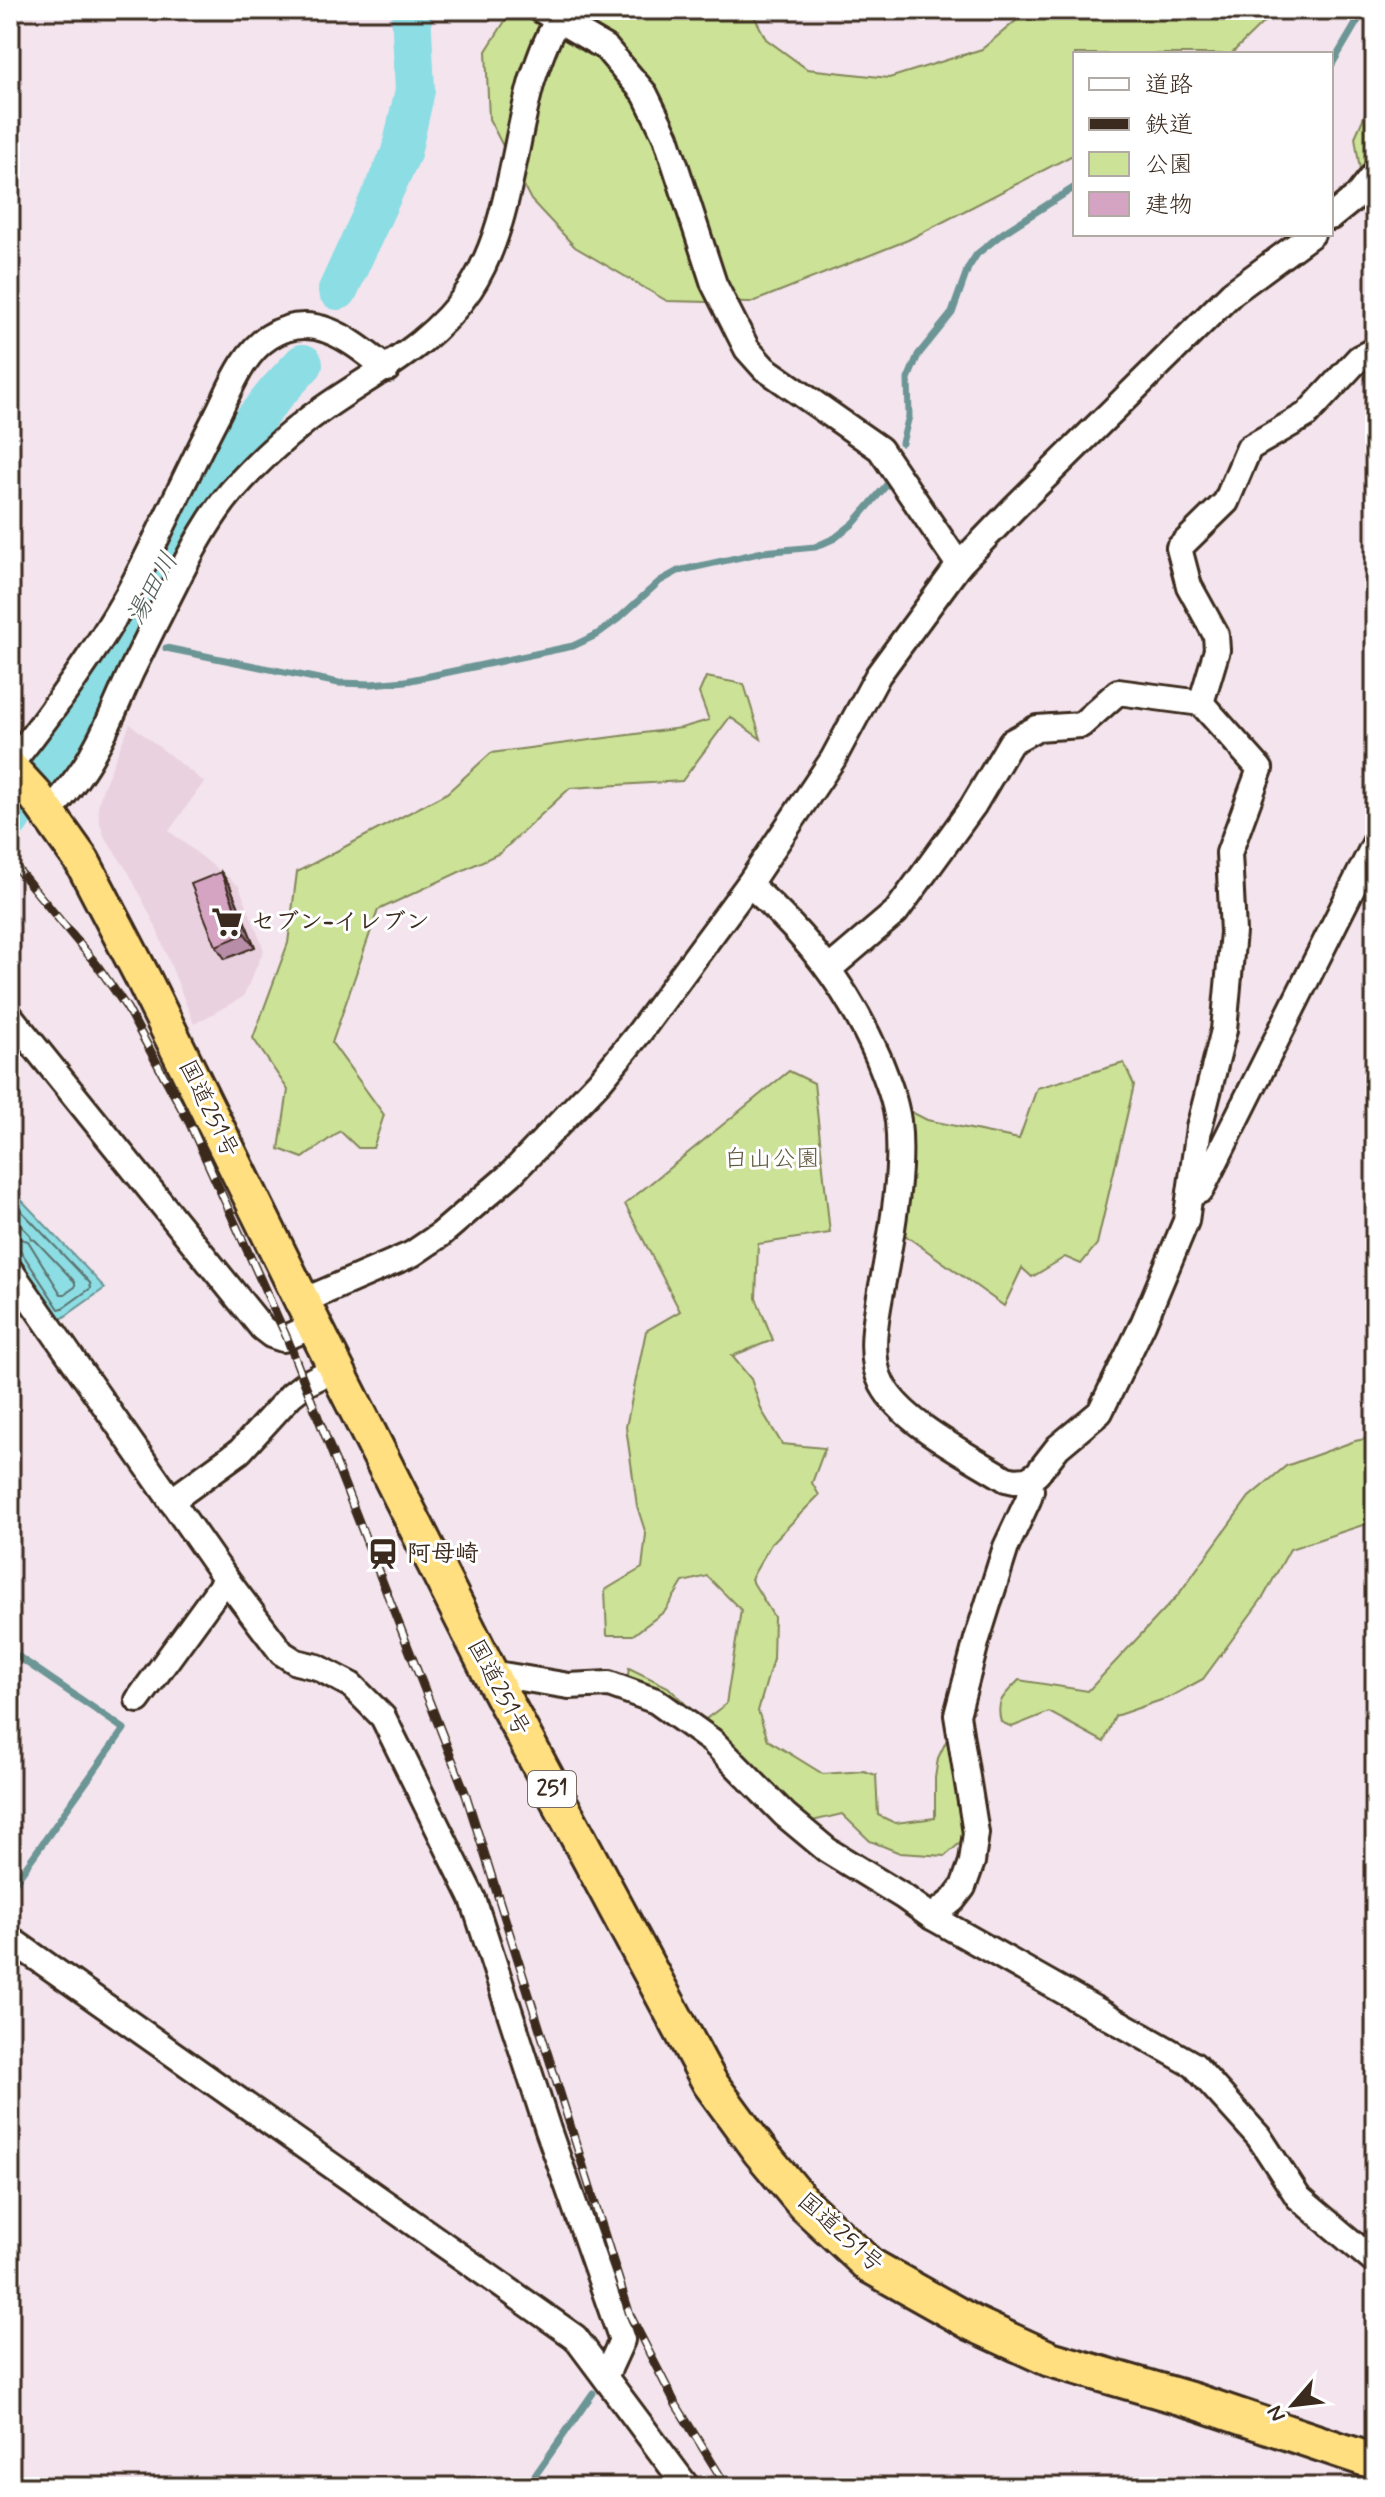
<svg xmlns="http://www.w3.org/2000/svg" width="1385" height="2497" font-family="Mynerve,'Klee One',sans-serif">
  <rect width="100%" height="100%" fill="#f3e4ed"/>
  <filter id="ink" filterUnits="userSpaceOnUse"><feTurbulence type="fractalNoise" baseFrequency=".0125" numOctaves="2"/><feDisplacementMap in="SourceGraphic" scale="16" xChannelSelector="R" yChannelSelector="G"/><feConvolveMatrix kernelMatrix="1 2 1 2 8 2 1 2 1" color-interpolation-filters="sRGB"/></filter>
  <g filter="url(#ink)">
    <path fill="#ead1e0" d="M130,724L204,782L169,831L239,886L264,950L243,997L194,1024L155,925L129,873L105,838L99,820L98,806L103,788Z"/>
    <g fill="#cbe297" stroke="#83865a" stroke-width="2">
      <path d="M512,10H751L766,39L807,69L889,78L982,49L1029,10H1276L1231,54H1075V154L908,240L750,303L667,301L575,247L531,200L489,119L486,51Z"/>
      <path d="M1375,92V213L1363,190L1355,137Z"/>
      <path d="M706,677L744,684L761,739L730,717L682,781L570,788L500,853L378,910L332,1043L384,1115L373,1148H358L340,1131L303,1158L279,1149L288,1090L253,1038L288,943L297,872L447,793L491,753L681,728L709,720L699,693Z"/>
      <path d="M1124,1063L1134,1085L1097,1244L1081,1264L1065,1257L1032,1277L1022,1268L1004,1306L898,1230L902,1107L927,1120L1019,1139L1037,1088Z"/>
      <path d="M789,1071L814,1083L830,1233L758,1244L756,1298L773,1340L732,1356L751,1379L762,1411L782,1444L825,1448L812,1483L819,1495L771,1544L751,1579L774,1617L773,1659L758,1711L768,1740L823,1774L864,1771L876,1775L878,1815L895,1823L935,1818V1778L938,1758L951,1731L965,1820L960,1843L945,1856L900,1853L870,1841L842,1814L804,1823L627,1681L629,1668L668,1687L703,1721L726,1704L741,1610L707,1576L683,1582L665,1611L633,1635H607L605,1590L642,1568L646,1534L637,1506L626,1427L646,1331L680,1311L625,1204Z"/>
      <path d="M1375,1437V1521L1290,1549L1264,1596L1203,1679L1170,1697L1115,1716L1104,1742L1049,1712L1012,1727L1001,1722C995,1700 1005,1695 1019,1680L1088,1691L1178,1595L1249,1497L1286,1466L1355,1441Z"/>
    </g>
    <path fill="#8cdde4" stroke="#6c9595" stroke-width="2" d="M10,1188L105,1288L57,1322L10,1250Z"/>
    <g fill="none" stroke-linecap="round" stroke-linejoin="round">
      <g stroke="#5b726d" stroke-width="2">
        <path d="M10,1199L90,1283L91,1288L63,1308L59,1309L20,1250L10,1246"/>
        <path d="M10,1214L30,1235L31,1239L35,1240L75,1282V1287L65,1294H61L28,1241L10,1236"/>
      </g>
      <g stroke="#6c9595" stroke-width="7">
        <path d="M1331,66L1364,10"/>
        <path d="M902,443L909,416L908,379L918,355L952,313L968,268L977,254L1003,233L1075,187"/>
        <path d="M124,640L133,642"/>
        <path d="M166,648L339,683L371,684L406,681L573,646L596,635L618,619L660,581L678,571L763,552L815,547L835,538L854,523L890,481"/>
        <path d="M10,1651L124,1729L10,1889"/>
        <path d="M527,2487L593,2393"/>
      </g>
      <g stroke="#8cdde4" stroke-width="40">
        <path d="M338,290L401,153L415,90L411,10"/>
        <path d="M10,819L58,743L86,706L103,678L182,531L229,451L277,392L303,364"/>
      </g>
      <defs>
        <g id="minor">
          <path d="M541,10L606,48L645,94L666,137L714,284L747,349L764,368L880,449L959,565"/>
          <path d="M1331,217L1357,196L1375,173"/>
          <path d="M1201,703L1217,650L1216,635L1189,586L1179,548L1226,502L1249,448L1306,415L1359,358L1375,350"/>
          <path d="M10,765C53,711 93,656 127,596C159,537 185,476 216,417C230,390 242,354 269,337C314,308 352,342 387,369"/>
          <path d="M49,813C66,792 83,773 95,749C109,725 119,698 131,672C146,641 161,611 177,580C192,550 209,518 231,492C253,467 279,442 306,421C363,377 428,352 470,289C509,230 513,148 532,81C540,57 549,30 565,10"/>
          <path d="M749,884C807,937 846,984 878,1057C886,1077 895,1099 898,1121C903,1168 894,1218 886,1265C880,1299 865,1352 882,1384C902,1423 968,1455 1006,1479L1015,1481L1027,1480L1037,1474L1058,1447L1100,1412L1143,1324L1186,1221L1199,1128L1224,1030L1233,932L1229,853L1260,769L1201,703L1118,692L1081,725L1037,728L1011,742L973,806L896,912L829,969"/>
          <path d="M10,1016L262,1328L271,1335L283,1339L314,1325"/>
          <path d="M1192,1194L1201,1190L1375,843"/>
          <path d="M10,1270L226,1579L282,1653L296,1662L317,1667L351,1685L383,1717L473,1899L548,2130L622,2340L606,2375"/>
          <path d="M303,1301L412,1254L440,1235L511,1174L600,1081L639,1033L749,884L833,759L878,675L959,565L1014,508L1232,293L1312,234"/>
          <path d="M171,1501L240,1451L291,1395L305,1384L336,1368"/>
          <path d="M490,1673L569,1686L609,1684L656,1701L712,1741L785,1815L827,1850L904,1897L932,1917L1194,2065L1259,2137L1298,2197L1375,2262"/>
          <path d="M138,1700L226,1579"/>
          <path d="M932,1917L953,1900L963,1887L972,1862L976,1833L957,1715L977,1639L1006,1547L1028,1500L1031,1490L1027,1480"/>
          <path d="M10,1939L575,2337L687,2487"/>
        </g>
        <path id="highway" d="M10,768L35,795L82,861L141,974L314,1325L490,1673L710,2083L759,2150L804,2204L869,2265L972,2323L1050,2359L1194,2401L1375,2462"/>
      </defs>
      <use href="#minor" stroke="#3b2a1e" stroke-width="30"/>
      <use href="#highway" stroke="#3b2a1e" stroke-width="40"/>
      <use href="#minor" stroke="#fff" stroke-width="24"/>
      <use href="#highway" stroke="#ffdf80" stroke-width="34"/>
      <defs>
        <path id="rail" d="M10,860L97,965L127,1008L189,1122L287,1338L466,1795L630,2315L675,2403L727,2487"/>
      </defs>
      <use href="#rail" stroke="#3b2a1e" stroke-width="9"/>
      <use href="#rail" stroke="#fff" stroke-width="6" stroke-dasharray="18" stroke-linecap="butt"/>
    </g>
    <path fill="#b88da8" stroke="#3b2a1e" stroke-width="2" d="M221,872L230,886L255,947L225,959L216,946Z"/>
    <path fill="#967388" stroke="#3b2a1e" stroke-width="2" d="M221,872L230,886L255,947L245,934Z"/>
    <path fill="#d6a4c3" stroke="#3b2a1e" stroke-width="2" d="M221,872L245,934L216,946L191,884Z"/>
  </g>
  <defs>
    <symbol id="supermarket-bare" viewBox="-9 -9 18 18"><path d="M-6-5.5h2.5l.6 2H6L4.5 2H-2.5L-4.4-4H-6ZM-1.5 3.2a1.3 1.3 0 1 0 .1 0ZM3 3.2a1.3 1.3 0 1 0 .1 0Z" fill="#3b2a1e" stroke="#fff" stroke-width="2.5" paint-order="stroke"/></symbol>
    <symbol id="station-bare" viewBox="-9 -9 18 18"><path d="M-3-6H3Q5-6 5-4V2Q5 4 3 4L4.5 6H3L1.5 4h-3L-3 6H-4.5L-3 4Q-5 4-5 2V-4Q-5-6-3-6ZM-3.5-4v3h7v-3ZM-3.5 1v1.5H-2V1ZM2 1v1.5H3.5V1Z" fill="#3b2a1e" stroke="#fff" stroke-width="2.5" paint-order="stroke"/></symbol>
  </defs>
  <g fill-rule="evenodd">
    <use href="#supermarket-bare" x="205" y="900" width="44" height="44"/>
    <use href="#station-bare" x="361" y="1532" width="44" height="44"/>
  </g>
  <g text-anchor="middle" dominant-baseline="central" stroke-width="6" stroke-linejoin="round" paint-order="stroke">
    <rect fill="#fff" stroke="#766a62" stroke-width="2" x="528" y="1771" width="48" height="36" rx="6"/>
    <g font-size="22" font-weight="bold" fill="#3b2a1e">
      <text x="552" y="1789">251</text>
    </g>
    <g font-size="24" font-weight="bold" fill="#3b2a1e" stroke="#fff" text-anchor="start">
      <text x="251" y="922">セブン-イレブン</text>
      <text x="407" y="1554">阿母崎</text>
    </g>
    <g font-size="24" fill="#3b2a1e" stroke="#fff">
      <text transform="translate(208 1109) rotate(64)">国道251号</text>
      <text transform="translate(498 1688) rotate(62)">国道251号</text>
      <text transform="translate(840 2233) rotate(42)">国道251号</text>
    </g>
    <g font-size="24" fill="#5f583c" stroke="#fff">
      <text x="772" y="1159">白山公園</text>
    </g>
    <g font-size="26" font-style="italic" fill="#536059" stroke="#fff">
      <text transform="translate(153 589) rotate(-61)">湯田川</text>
    </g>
  </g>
  <rect width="1385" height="2497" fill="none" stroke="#fff" stroke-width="40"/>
  <rect x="20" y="20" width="1345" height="2457" fill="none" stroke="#3b2a1e" stroke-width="3" filter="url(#ink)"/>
  <rect x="1073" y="52" width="260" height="184" fill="#ffffff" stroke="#b1aaa5" stroke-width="2"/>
  <rect x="1089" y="78" width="40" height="12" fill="#ffffff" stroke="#b1aaa5" stroke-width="2"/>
  <text x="1145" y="92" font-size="24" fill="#3b2a1e">道路</text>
  <rect x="1089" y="118" width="40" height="12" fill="#3b2a1e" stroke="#b1aaa5" stroke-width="2"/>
  <text x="1145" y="132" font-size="24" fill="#3b2a1e">鉄道</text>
  <rect x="1089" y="152" width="40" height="24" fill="#cbe297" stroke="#b1aaa5" stroke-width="2"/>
  <text x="1145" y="172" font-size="24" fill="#3b2a1e">公園</text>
  <rect x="1089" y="192" width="40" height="24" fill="#d6a4c3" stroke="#b1aaa5" stroke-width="2"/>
  <text x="1145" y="212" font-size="24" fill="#3b2a1e">建物</text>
  <g transform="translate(1293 2405) rotate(242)" stroke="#ffffff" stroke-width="6" paint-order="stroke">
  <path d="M0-6L14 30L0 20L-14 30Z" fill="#3b2a1e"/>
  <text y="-12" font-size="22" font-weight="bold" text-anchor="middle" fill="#3b2a1e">N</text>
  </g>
</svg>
